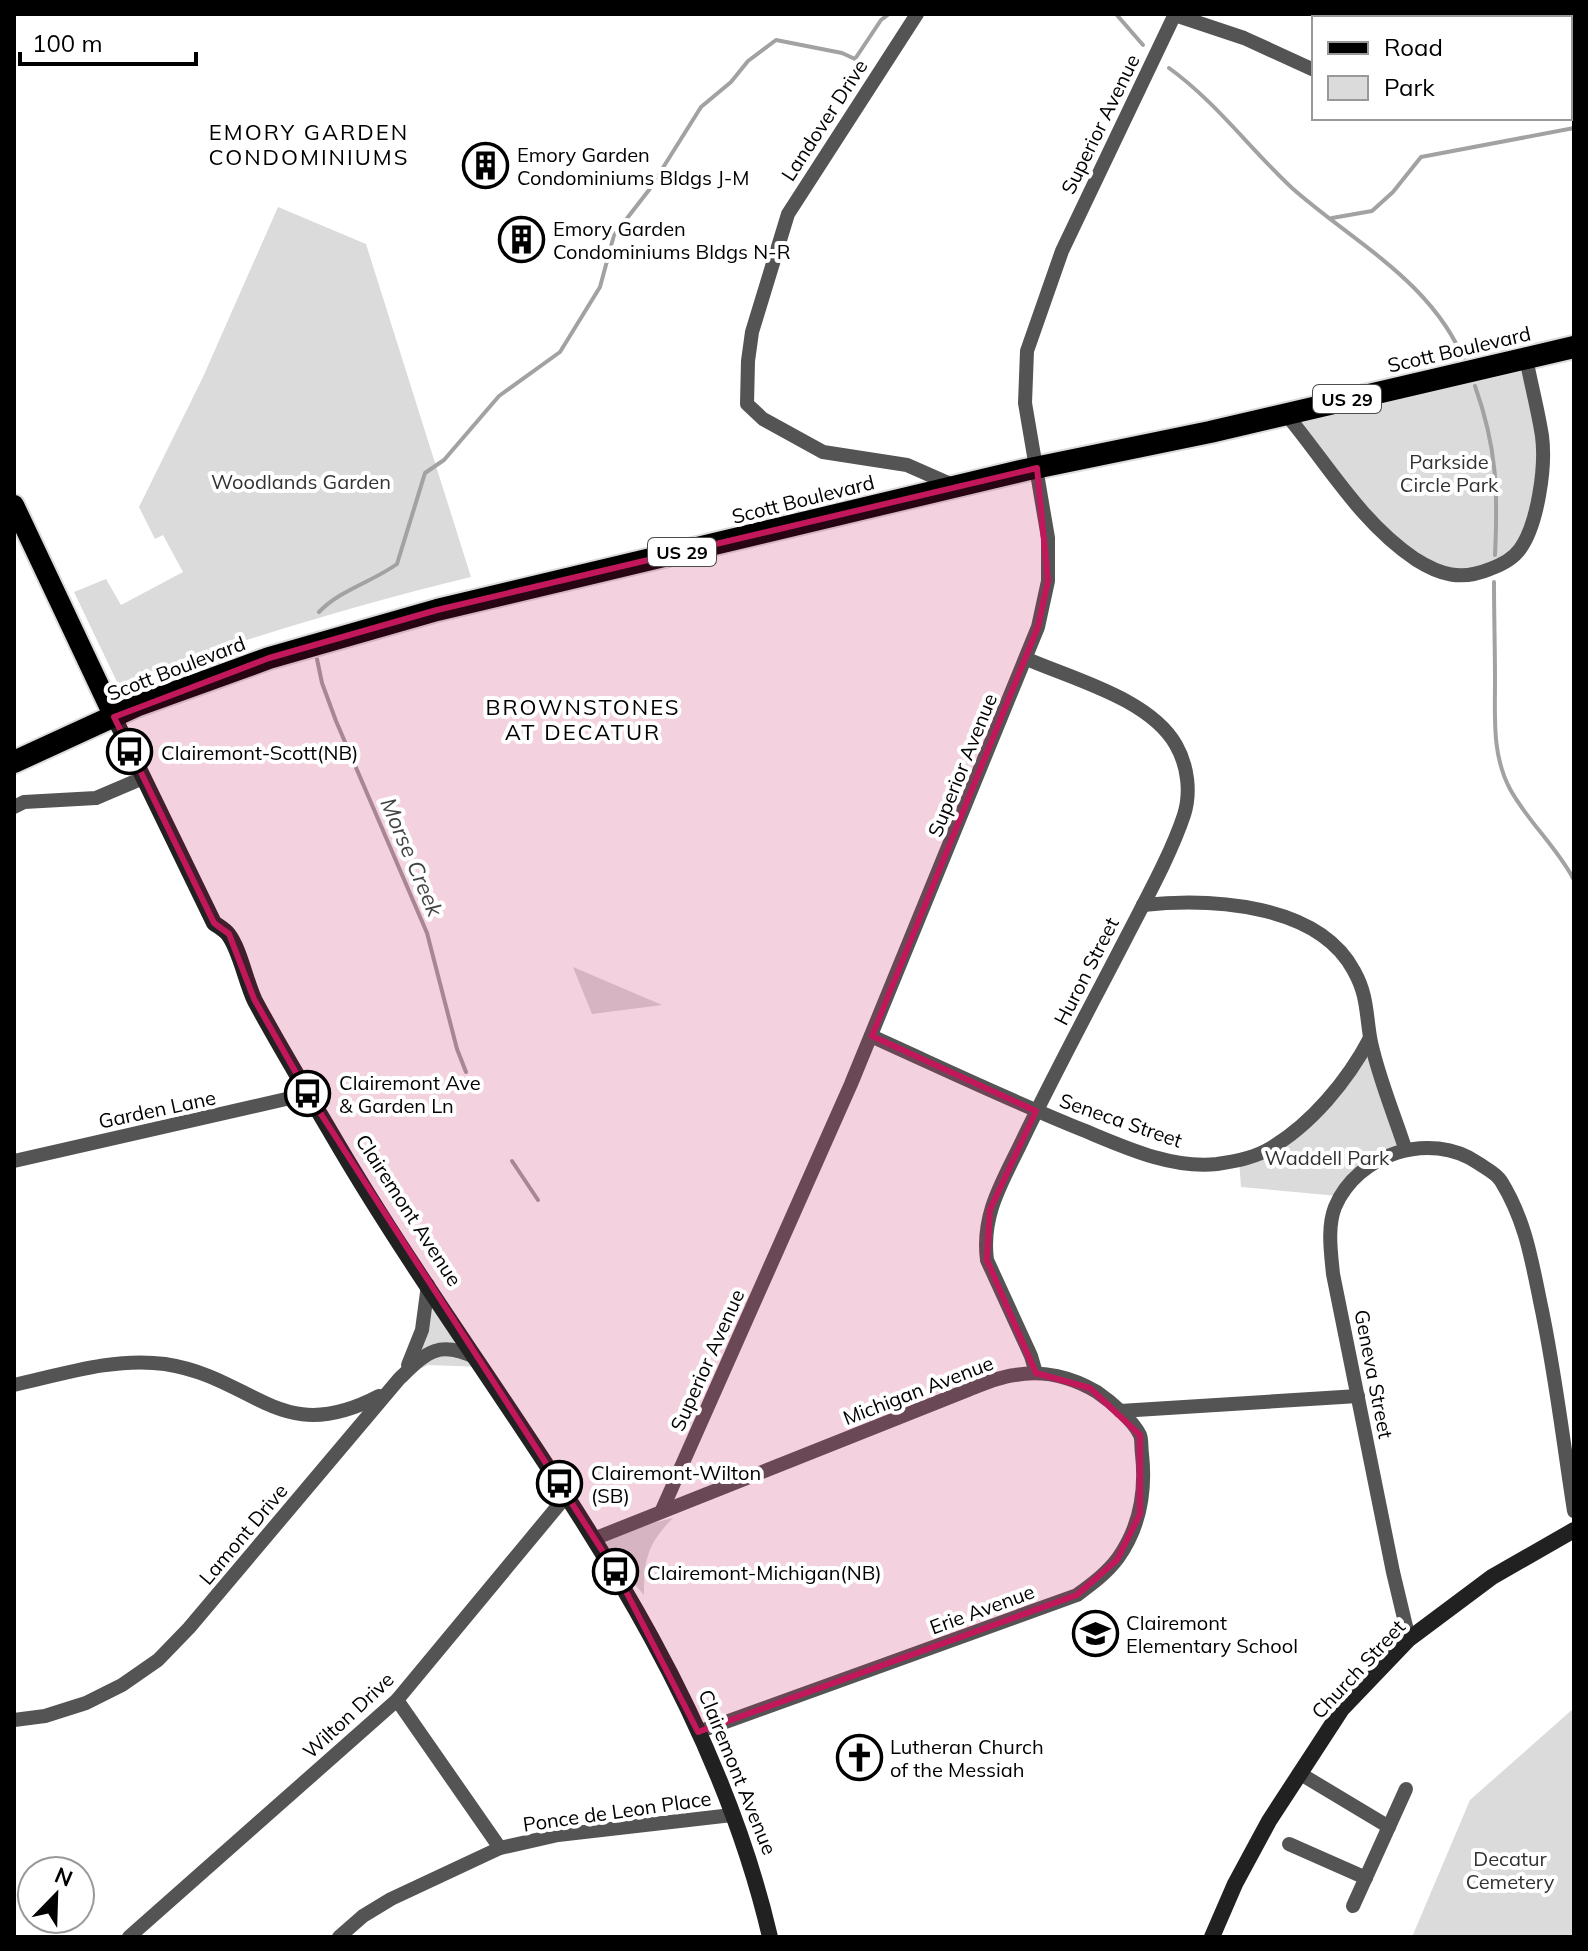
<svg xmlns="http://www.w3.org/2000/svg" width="1588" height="1951" font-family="Mulish,sans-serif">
  <rect width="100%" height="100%" fill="#fff"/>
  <g fill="#dbdbdb">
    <path d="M278,207L366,244L471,577C351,606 234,642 118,684L74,592L106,579L121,605L183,572L163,535L155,539L139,507L203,377Z"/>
    <path d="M1534,369L1538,444L1534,499L1523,534L1507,555L1474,569L1438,568L1383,528L1294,418Z"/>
    <path d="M573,967L662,1005L592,1014Z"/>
    <path d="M1369,1051L1401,1146L1367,1167L1349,1197L1241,1187L1239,1160L1268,1155Z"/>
    <path d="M428,1299L483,1367L428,1365L399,1379Z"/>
    <path d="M673,1518C647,1544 644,1560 644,1595L595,1537Z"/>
    <path d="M1574,1708V1937H1412L1470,1800Z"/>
  </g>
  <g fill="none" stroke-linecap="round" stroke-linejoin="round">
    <g stroke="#a2a2a2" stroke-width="4">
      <path d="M1116,14L1143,45"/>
      <path d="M1169,68C1216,102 1250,149 1292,188C1354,243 1434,282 1466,365"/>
      <path d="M1332,218L1372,211L1393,192L1421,157L1574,128"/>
      <path d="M1475,386C1497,448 1498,491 1495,555"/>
      <path d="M1494,582C1494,615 1495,648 1495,681C1495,719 1492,755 1510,789C1528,822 1557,847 1574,880"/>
      <path d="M319,612C340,590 372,582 397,564L425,473L444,460L499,396L560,352L600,287L614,235L649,190L701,107L731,82L748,61L776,40L842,53L855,59L881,20L889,14"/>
      <path d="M317,659L322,683L336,721L427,933L457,1049L466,1072"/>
      <path d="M512,1161L538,1200"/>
    </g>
    <defs>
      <path id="primary" d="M14,505L114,717"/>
      <path id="trunk" d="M14,762L136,706L203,682L269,658L437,610L1025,470L1210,432L1574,347"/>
    </defs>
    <use href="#primary" stroke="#dbdbdb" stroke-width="24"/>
    <use href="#trunk" stroke="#dbdbdb" stroke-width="26"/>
    <g stroke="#545454" stroke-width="14">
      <path d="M917,14L788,214L752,332L748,361L747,404L763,419L823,452L907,465L957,487"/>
      <path d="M1175,15L1244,38L1314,70"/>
      <path d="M1570,94L1574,93"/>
      <path d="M1285,413C1327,463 1360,522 1415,559C1440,575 1461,581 1490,569C1501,565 1513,559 1520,549C1538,524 1546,466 1542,436C1538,410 1531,384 1526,358"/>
      <path d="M1027,659C1073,679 1150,699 1176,745C1188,766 1191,793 1184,815C1171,854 1146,899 1127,936C1092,1004 1055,1072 1022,1141C1003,1181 981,1214 987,1260L1031,1356L1036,1373"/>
      <path d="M14,807L24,802L96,798L143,778"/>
      <path d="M1143,905C1210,898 1318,903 1354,971C1367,994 1366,1012 1370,1037C1376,1071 1394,1114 1405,1148"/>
      <path d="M871,1036C942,1068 1011,1101 1083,1130C1124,1147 1171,1169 1217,1164C1232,1162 1256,1157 1269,1149C1311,1125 1348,1080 1370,1038"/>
      <path d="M14,1161L308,1094"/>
      <path d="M408,1365L422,1330L428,1285"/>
      <path d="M14,1385C63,1374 115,1357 165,1364C256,1378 280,1448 379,1396"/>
      <path d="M1120,1411L1358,1396"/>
      <path d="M662,1510L851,1084L1038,627L1048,581V538L1025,403L1027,351L1062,251L1175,14"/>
      <path d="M596,1538L968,1390C983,1384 998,1377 1015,1375C1043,1370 1072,1377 1097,1392C1110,1401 1133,1420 1140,1435C1142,1440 1141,1448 1142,1454C1146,1491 1140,1527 1118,1558C1107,1573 1092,1584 1077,1595L698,1732"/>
      <path d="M1409,1639L1393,1572L1333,1274C1331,1253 1327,1227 1335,1207C1357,1154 1430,1130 1478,1163C1485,1168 1496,1173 1501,1181C1525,1220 1531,1257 1540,1301C1555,1370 1563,1441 1574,1511"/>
      <path d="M397,1700L500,1848"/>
      <path d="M14,1720L45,1716L86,1703L122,1685L158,1660L189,1628L399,1379C426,1353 438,1339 476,1358"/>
      <path d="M1299,1773L1389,1827"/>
      <path d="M1289,1844L1366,1878"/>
      <path d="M1353,1906L1406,1789"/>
      <path d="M129,1937L397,1700L567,1495"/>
      <path d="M339,1937L363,1916L391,1899L500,1848L558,1835L732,1815"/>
    </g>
    <g stroke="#212121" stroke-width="16">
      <path d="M114,717L214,923C218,926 225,930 228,934C240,949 246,983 255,1001C282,1051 312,1100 340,1148C493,1407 700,1636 770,1937"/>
      <path d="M1212,1937L1235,1884L1269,1821L1342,1709L1409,1639L1492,1577L1574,1530"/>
    </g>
    <use href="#primary" stroke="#000" stroke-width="20"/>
    <use href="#trunk" stroke="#000" stroke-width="22"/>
  </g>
  <path fill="#c2185b" fill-opacity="0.2" stroke="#c2185b" stroke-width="6" stroke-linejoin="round" d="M1037,468L1048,581L1038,627L872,1036L1036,1111L990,1210L987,1260L1036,1373L1090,1388L1140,1435V1514L1117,1560L1077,1595L698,1732L616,1572L308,1094L254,999L229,934L214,923L114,717L269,658L437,610Z"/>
  <defs>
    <symbol id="building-ring" viewBox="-11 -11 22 22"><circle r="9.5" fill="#fff" stroke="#000" stroke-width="1.5"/><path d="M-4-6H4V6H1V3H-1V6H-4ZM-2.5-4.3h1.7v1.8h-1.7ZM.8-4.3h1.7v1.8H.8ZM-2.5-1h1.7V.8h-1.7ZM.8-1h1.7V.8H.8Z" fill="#000"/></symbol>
    <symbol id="bus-ring" viewBox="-11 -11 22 22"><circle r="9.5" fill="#fff" stroke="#000" stroke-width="1.5"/><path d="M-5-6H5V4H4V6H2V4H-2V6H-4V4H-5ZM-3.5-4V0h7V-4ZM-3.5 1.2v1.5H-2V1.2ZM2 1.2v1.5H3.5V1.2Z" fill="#000"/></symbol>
    <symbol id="school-ring" viewBox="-11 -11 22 22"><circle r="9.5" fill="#fff" stroke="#000" stroke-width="1.5"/><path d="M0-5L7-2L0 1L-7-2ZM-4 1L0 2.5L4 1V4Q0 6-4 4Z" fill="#000"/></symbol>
    <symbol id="church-ring" viewBox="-11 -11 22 22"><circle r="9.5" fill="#fff" stroke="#000" stroke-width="1.5"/><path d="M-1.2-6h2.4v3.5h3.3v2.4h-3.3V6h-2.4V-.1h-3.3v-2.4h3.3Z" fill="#000"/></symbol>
  </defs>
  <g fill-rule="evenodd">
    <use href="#building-ring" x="460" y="140" width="51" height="51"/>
    <use href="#building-ring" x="496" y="214" width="51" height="51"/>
    <use href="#bus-ring" x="104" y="726" width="51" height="51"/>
    <use href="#bus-ring" x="282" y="1068" width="51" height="51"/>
    <use href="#bus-ring" x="534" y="1458" width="51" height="51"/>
    <use href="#bus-ring" x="590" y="1546" width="51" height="51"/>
    <use href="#school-ring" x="1070" y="1608" width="51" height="51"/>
    <use href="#church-ring" x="834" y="1732" width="51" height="51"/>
  </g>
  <g text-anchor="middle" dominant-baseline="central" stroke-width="8" stroke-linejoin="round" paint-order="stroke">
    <g fill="#fff" stroke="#4c4c4c" stroke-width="2">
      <rect x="1313" y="385" width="68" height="28" rx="6"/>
      <rect x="648" y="538" width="68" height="28" rx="6"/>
    </g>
    <g font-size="18" font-weight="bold" fill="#000">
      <text x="1347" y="399">US 29</text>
      <text x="682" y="552">US 29</text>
    </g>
    <g font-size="20" fill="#000" stroke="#fff">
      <text transform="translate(824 120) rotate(-57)">Landover Drive</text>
      <text transform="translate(1100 124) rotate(-64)">Superior Avenue</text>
      <text transform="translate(1459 349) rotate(-13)">Scott Boulevard</text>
      <text transform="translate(803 499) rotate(-14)">Scott Boulevard</text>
      <text transform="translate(176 668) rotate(-21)">Scott Boulevard</text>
      <text transform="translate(962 765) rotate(-68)">Superior Avenue</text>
      <text transform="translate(1086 971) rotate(-63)">Huron Street</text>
      <text transform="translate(157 1109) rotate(-12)">Garden Lane</text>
      <text transform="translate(1121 1120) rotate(19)">Seneca Street</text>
      <text transform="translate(409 1210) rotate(57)">Clairemont Avenue</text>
      <text transform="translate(707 1360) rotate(-66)">Superior Avenue</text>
      <text transform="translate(1374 1374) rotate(79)">Geneva Street</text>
      <text transform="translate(918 1390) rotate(-21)">Michigan Avenue</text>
      <text transform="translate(243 1534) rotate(-50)">Lamont Drive</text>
      <text transform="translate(982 1609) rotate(-20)">Erie Avenue</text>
      <text transform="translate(1358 1669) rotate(-47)">Church Street</text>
      <text transform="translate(348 1715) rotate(-43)">Wilton Drive</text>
      <text transform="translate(738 1772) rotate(68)">Clairemont Avenue</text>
      <text transform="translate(617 1811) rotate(-8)">Ponce de Leon Place</text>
    </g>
    <g font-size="20" fill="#000" stroke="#fff" text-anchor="start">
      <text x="517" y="154">Emory Garden<tspan x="517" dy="23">Condominiums Bldgs J-M</tspan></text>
      <text x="553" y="228">Emory Garden<tspan x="553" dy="23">Condominiums Bldgs N-R</tspan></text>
      <text x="161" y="752">Clairemont-Scott(NB)</text>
      <text x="339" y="1082">Clairemont Ave<tspan x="339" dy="23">&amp; Garden Ln</tspan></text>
      <text x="591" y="1472">Clairemont-Wilton<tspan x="591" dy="23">(SB)</tspan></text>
      <text x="647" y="1572">Clairemont-Michigan(NB)</text>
      <text x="1126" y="1622">Clairemont<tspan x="1126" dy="23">Elementary School</tspan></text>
      <text x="890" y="1746">Lutheran Church<tspan x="890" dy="23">of the Messiah</tspan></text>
    </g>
    <g font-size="20" fill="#323232" stroke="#fff">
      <text x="1449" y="461">Parkside<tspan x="1449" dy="23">Circle Park</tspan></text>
      <text x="301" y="481">Woodlands Garden</text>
      <text x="1327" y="1157">Waddell Park</text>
      <text x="1510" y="1858">Decatur<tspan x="1510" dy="23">Cemetery</tspan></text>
    </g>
    <g font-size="22" letter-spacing="2" fill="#000" stroke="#fff">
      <text x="309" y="132">EMORY GARDEN<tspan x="309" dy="25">CONDOMINIUMS</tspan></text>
      <text x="583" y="707">BROWNSTONES<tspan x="583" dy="25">AT DECATUR</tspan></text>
    </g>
    <g font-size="22" font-style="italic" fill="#434343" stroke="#fff">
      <text transform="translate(412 857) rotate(67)">Morse Creek</text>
    </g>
  </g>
  <rect width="1588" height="1951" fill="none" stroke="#000000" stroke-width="32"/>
  <rect x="1312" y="16" width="260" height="104" fill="#ffffff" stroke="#999999" stroke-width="2"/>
  <rect x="1328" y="42" width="40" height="12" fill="#000000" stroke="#999999" stroke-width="2"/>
  <text x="1384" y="56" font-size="24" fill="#000000">Road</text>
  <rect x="1328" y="76" width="40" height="24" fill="#dbdbdb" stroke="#999999" stroke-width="2"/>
  <text x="1384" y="96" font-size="24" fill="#000000">Park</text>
  <g transform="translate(56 1895) rotate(23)"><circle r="38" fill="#ffffff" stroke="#999999" stroke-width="2"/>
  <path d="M0-6L14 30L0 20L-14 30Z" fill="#000000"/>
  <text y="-12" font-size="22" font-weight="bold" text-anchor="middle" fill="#000000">N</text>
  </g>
  <path d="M20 52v12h176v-12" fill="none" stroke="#000000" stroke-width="4"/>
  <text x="32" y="52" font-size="24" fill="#000000" stroke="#ffffff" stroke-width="6" paint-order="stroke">100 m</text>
</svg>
